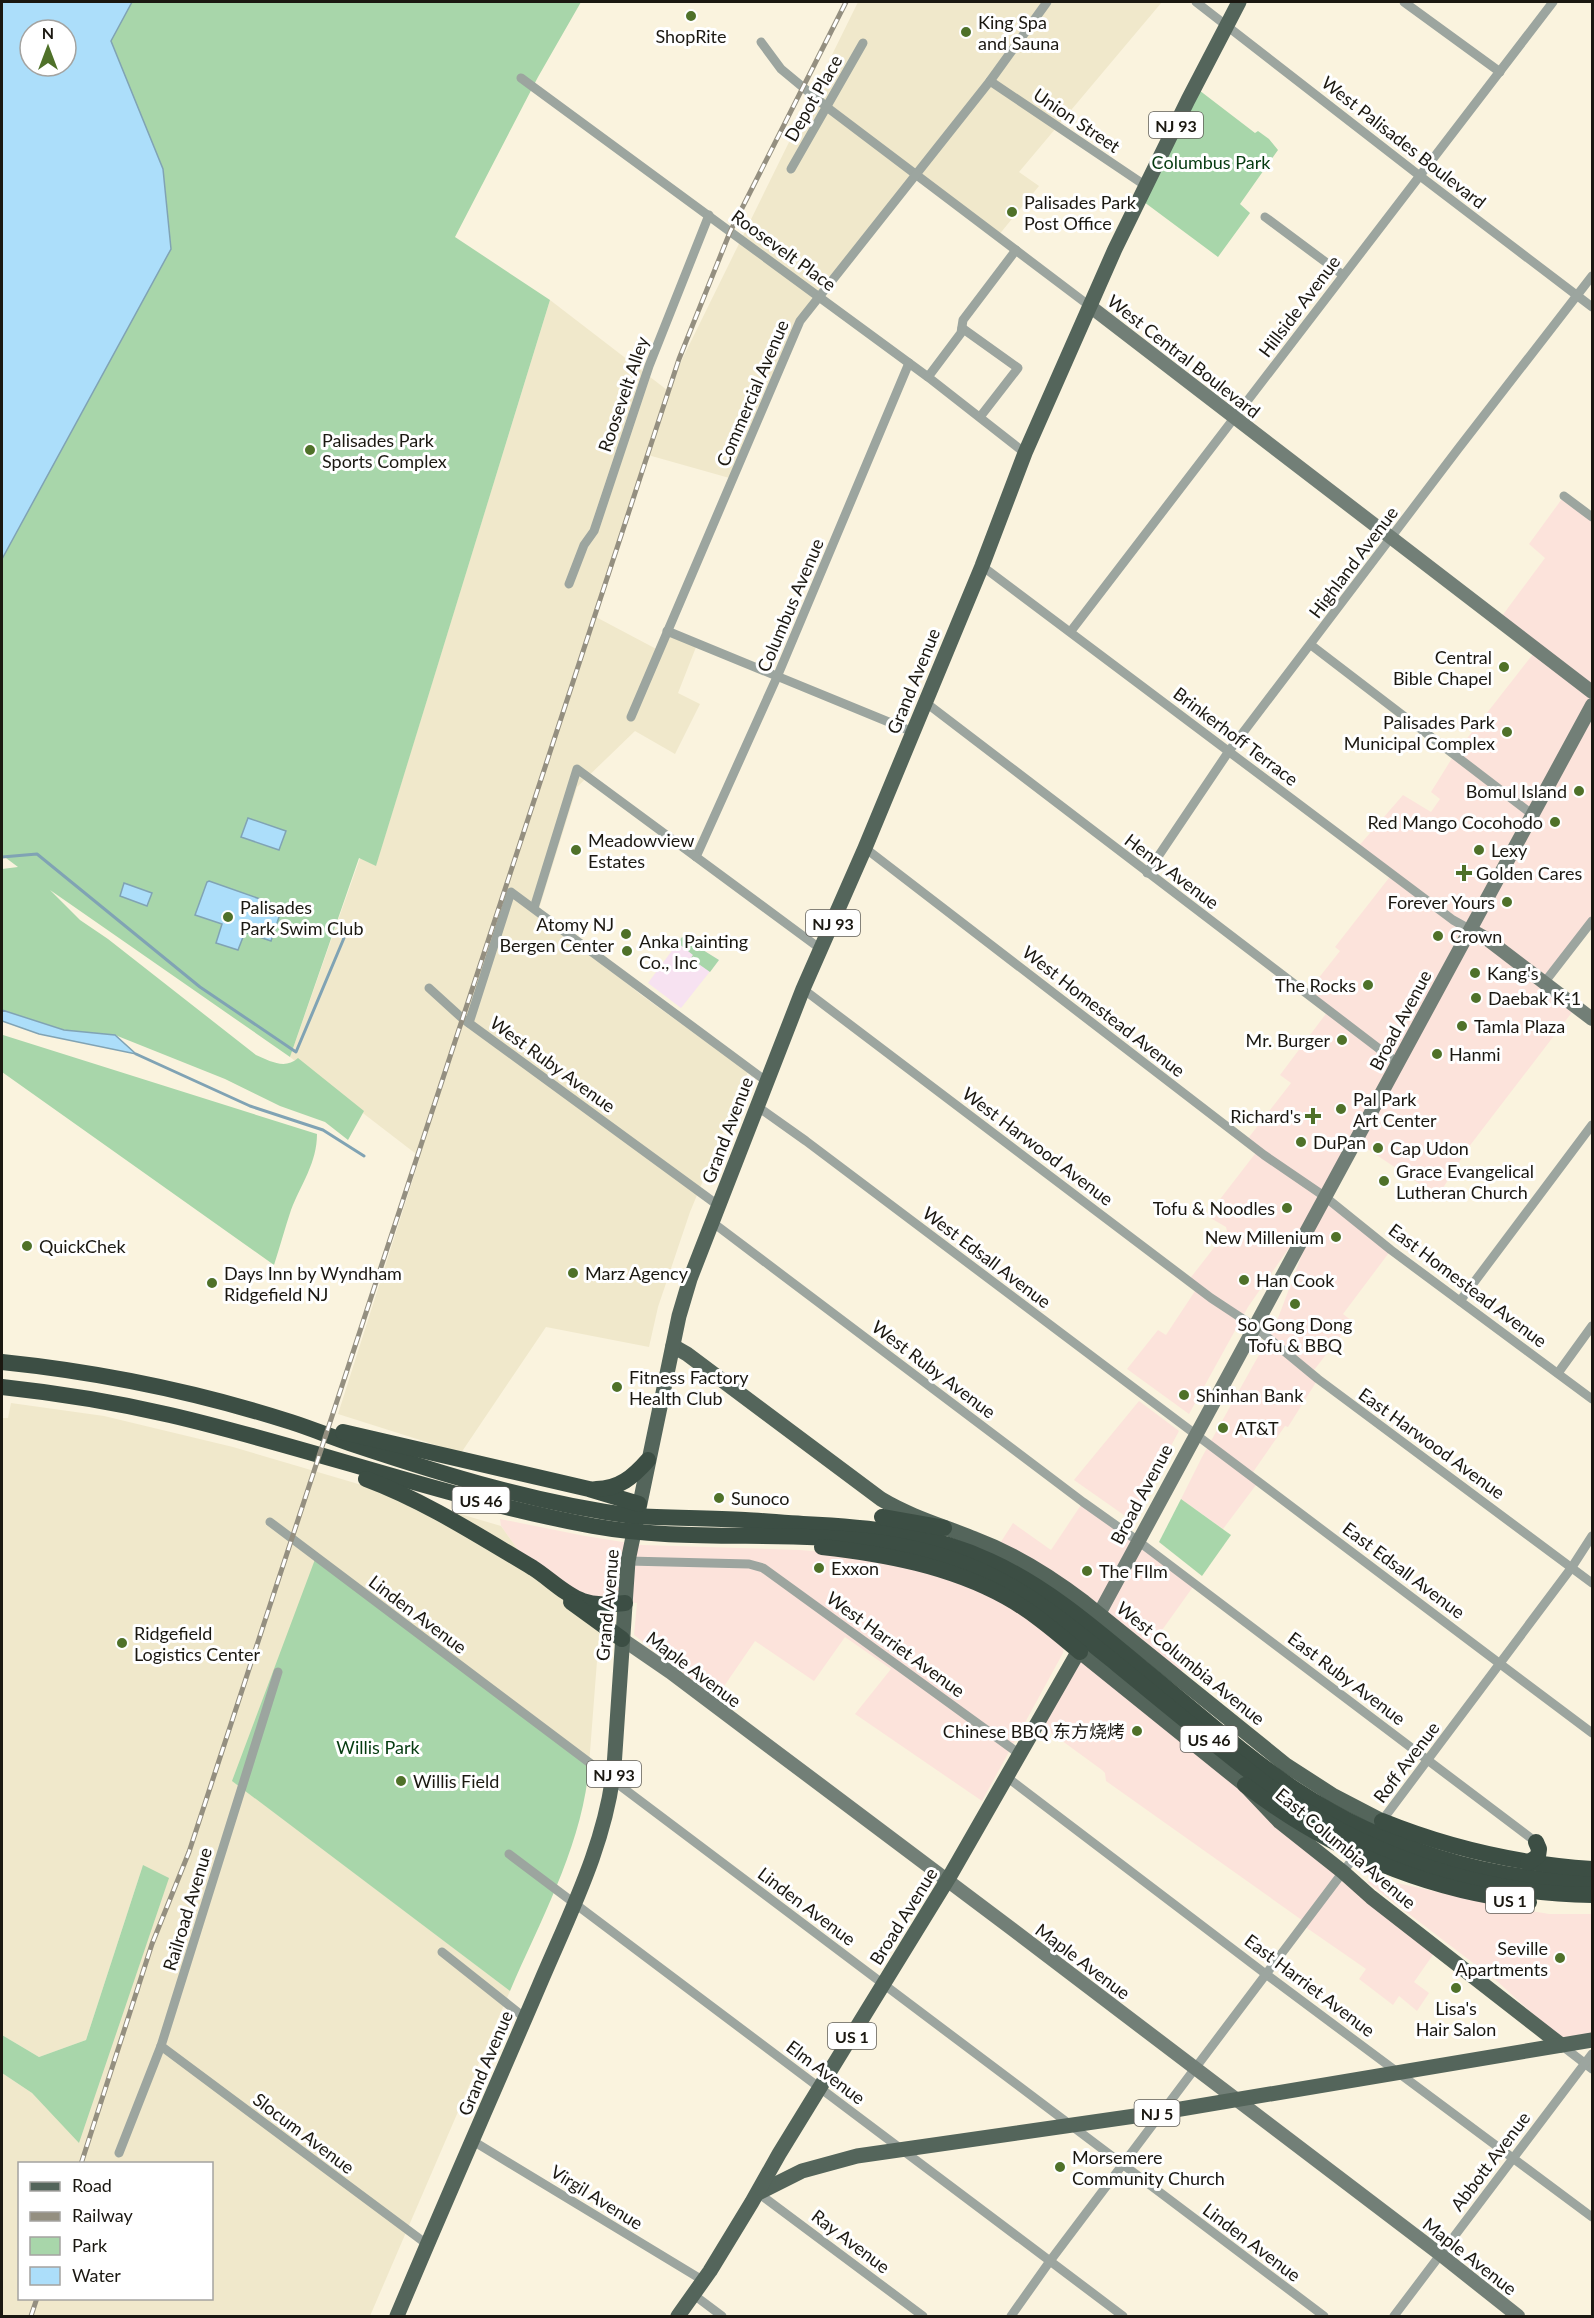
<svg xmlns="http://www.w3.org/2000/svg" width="1594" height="2318" font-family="Lato,'Noto Sans SC',sans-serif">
  <rect width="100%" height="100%" fill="#faf3de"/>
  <g fill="#fce3db">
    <path d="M1564,496L1592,517V921L1544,983L1576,1007L1468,1148L1438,1196L1357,1142L1324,1196L1391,1250L1343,1314L1352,1321L1311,1374L1318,1379L1288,1427L1285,1426L1251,1475L1259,1481L1223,1529L1181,1499L1202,1457L1275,1326L1323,1199L1248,1307L1189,1414L1127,1369L1158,1330L1166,1335L1197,1288L1188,1281L1227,1231L1226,1227L1207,1216L1258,1150L1246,1141L1291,1083L1280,1075L1328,1011L1306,994L1340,951L1335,947L1392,874L1357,848L1403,795L1431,812L1440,799L1431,792L1454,755L1537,649L1499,620L1545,558L1529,544Z"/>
    <path d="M1139,1401L1179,1431L1131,1520L1074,1480Z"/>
    <path d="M1083,1502L1195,1584L1160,1633L1191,1656L1178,1678L997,1548L1013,1523L1051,1550Z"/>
    <path d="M500,1519L585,1536L642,1545L800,1550L836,1553L903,1566L970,1587L1019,1611L1064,1645L1063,1653L982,1801L855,1714L891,1669L845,1637L814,1681L755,1641L716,1698L634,1635L637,1603L587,1599L523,1557L501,1526Z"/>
    <path d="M1080,1652L1437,1949L1414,1982L1429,1993L1417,2011L1399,1996L1393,2005L1359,1979L1366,1969L1304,1926L1306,1923L1106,1781L1105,1773L1102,1770L1039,1724Z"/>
    <path d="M1383,1880L1502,1906L1549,1914H1592V2033L1559,2038L1498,1982L1367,1882Z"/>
  </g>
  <g fill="#f0e8cb" fill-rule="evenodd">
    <path d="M858,2H1162L1019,172L1039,186L998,236L916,172L800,321L733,479L648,455L594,616L662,652L671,631L698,642L678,693L700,704L675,754L635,731L577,787L538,912L640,994L748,1072L690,1212L658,1307L649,1347L546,1327L461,1453L338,1414L420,1157L290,1057L360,858L376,865L550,300L667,390Z"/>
    <path d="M11,1403L104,1416L233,1447L501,1526L523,1557L600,1622L589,1765L232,1780L510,1991L370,2316H2V2073L32,2093L79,2142L143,1865L86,2040L39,2057L2,2035V1418H8ZM20,2164H212V2298H20Z"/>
  </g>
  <path fill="#f7e2f1" d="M682,937L719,960L681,1008L648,983Z"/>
  <g fill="#a8d6aa">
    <path d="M132,2H581L538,77L455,237L550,300L376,866L359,858L290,1057L50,890L80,920L108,939L256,1055C270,1061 285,1070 298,1058L364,1111L348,1140L325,1122L280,1106L225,1079L115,1035L64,1030L2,1010V869L18,867L2,855V559L171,249L163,169L110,41Z"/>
    <path d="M1195,87L1255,133L1258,131L1269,139L1278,150L1240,204L1250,213L1218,257L1140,199Z"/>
    <path d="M682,937L719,960L710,972L693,960L694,956L681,971L693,955L678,943Z"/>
    <path d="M3,1035L317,1134C317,1163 301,1184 291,1210C285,1228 280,1246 274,1265L2,1072V1036Z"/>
    <path d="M1181,1499L1231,1535L1202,1576L1159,1542Z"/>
    <path d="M317,1554L589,1765C583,1844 541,1919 510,1991L232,1781Z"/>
    <path d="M143,1865L169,1878L79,2143L32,2093L2,2073V2035L39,2057L86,2040Z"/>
  </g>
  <g fill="#acdefa" stroke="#80a3b4" stroke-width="1.5" fill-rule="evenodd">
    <path d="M2,2H132L111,41L163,169L171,249L2,559ZM30,30H66V66H30Z"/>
    <path d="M248,818L286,831L279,850L241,837Z"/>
    <path d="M209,881L280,906L282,908L271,941L245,932L238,950L216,943L222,924L195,915L207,882Z"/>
    <path d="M124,883L152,893L147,906L120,896Z"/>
    <path d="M2,1010L64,1030L115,1035L136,1054L39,1034L2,1021Z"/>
  </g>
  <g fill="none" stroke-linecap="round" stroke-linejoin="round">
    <g stroke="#80a3b4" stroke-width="3">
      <path d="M2,857L37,854L200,987L296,1052L344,938"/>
      <path d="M136,1054L250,1106L323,1130L364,1156"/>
    </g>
    <g stroke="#9ca59f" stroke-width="9">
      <path d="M1196,2L1420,176L1592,307"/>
      <path d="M1404,2L1500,72"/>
      <path d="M761,42L781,69L828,108L1091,307"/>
      <path d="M521,78L928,377L1025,453"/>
      <path d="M990,81L1146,186"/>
      <path d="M791,169L863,43"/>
      <path d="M1265,217L1343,275"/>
      <path d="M962,328L1018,368L980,417"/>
      <path d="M928,377L961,333L963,320L1016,250"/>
      <path d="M1564,496L1592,517"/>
      <path d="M982,566L1453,920L1471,930"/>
      <path d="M569,584L584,545L594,531L649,366L709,215"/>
      <path d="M667,631L913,732"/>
      <path d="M1071,631L1553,2"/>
      <path d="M1311,645L1533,815"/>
      <path d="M925,702L1399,1064"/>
      <path d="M631,717L800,321L990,81L1047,2"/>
      <path d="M865,848L1264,1155L1324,1196L1391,1250L1592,1399"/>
      <path d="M696,857L777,677L909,363"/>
      <path d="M1147,873L1229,751L1458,449L1592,276"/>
      <path d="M534,908L577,769L822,950"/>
      <path d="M1544,983L1592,921"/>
      <path d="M429,988L462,1018L719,1206"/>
      <path d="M803,989L1211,1298L1255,1327L1318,1379L1592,1583"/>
      <path d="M469,1023L511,892L766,1081"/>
      <path d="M758,1107L806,1141L1592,1733"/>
      <path d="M712,1222L1083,1502L1138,1541L1536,1842"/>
      <path d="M1460,1301L1592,1125"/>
      <path d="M1558,1373L1592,1326"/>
      <path d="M270,1522L1324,2316"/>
      <path d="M628,1561L749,1564L763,1568L1021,1755"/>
      <path d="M1008,1778L1267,1975L1592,2217"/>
      <path d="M1381,1822L1572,1567L1592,1536"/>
      <path d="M509,1854L1123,2316"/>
      <path d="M442,1952L525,2018"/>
      <path d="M1561,2045L1592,2069"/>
      <path d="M161,2046L428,2245"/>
      <path d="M473,2141L704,2281"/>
      <path d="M119,2153L161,2046L278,1672"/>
      <path d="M758,2193L923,2316"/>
      <path d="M694,2295L722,2316"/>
      <path d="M1011,2316L1050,2261L1358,1852"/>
      <path d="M1394,2316L1592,2054"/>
    </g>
    <g stroke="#727f77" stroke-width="14">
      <path d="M1091,307L1592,692"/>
      <path d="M1471,930L1487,939L1592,1019"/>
      <path d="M1099,1614L1592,705"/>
      <path d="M622,1639L670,1672L1012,1929L1441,2255L1518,2316"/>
    </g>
    <g stroke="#54655b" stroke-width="15">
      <path d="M673,1346L687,1354L881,1499C911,1517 943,1526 975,1539C1015,1554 1050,1576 1084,1602L1286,1765L1334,1796L1382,1821"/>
      <path d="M1080,1652L1245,1785L1280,1822L1343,1872L1371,1897L1561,2045"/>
      <path d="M758,2193L802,2171L857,2156L1163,2112L1592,2040"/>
      <path d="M397,2316C443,2206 492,2096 539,1986C569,1915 606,1844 614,1767L628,1561L679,1316L690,1279L803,989L865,848L982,566L1025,453L1115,249L1188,100L1239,2"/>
      <path d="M678,2316L710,2271L752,2202L779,2154L951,1874L1085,1640"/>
    </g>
    <g stroke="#3c4e44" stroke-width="16">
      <path d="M2,1362C99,1372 197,1392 291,1422C313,1429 334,1438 355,1445C445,1475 539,1504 633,1516C671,1518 708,1518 745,1520C765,1521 784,1523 803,1524C869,1527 930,1533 990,1561C1047,1587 1094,1628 1142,1668C1193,1709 1242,1754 1296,1790C1384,1848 1488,1881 1592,1882"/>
      <path d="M2,1387C58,1393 114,1402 170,1415C312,1448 449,1499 593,1526C720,1549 855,1516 977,1569C1030,1592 1074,1629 1118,1665C1167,1705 1216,1746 1267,1785C1362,1853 1475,1894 1592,1895"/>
      <path d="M343,1432L589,1489L639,1504"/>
      <path d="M366,1479C425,1501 479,1536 533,1568C549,1578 565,1595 583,1601C597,1606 611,1604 625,1603"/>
      <path d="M596,1489C619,1489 633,1477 648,1460"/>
      <path d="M882,1517L944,1528"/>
      <path d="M822,1547C885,1554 950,1566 1006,1597C1033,1612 1056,1632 1080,1652"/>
      <path d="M571,1602L622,1639"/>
      <path d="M1245,1785C1329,1849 1423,1890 1529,1902"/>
      <path d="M1382,1821C1451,1849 1519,1864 1592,1869"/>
      <path d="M1528,1863L1538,1856L1539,1849L1536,1842"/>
    </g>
    <defs>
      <g id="rail">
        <path d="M81,2164L152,1944L189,1852L679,359L730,232L846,2"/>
        <path d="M31,2316L37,2298"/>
      </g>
    </defs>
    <use href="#rail" stroke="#948f80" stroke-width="5"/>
    <use href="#rail" stroke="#fff" stroke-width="3" stroke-dasharray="9" stroke-linecap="butt"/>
  </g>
  <g fill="#4f7129" stroke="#fff" stroke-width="2">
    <circle cx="691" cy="16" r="6"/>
    <circle cx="966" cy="32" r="6"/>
    <circle cx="1012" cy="212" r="6"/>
    <circle cx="310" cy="450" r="6"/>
    <circle cx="1504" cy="667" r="6"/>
    <circle cx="1507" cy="732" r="6"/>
    <circle cx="1579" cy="791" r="6"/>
    <circle cx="1555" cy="822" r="6"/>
    <circle cx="576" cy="850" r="6"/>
    <circle cx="1479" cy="850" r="6"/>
    <path d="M1461 864h6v6h6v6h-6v6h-6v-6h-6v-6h6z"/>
    <circle cx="1507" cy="902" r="6"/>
    <circle cx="228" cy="917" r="6"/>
    <circle cx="626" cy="934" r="6"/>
    <circle cx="1438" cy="936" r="6"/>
    <circle cx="627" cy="951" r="6"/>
    <circle cx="1475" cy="973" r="6"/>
    <circle cx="1368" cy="985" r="6"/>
    <circle cx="1476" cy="998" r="6"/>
    <circle cx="1462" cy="1026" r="6"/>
    <circle cx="1342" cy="1040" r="6"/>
    <circle cx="1437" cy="1054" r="6"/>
    <circle cx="1341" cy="1109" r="6"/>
    <path d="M1310 1107h6v6h6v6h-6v6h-6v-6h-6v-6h6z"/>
    <circle cx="1301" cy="1142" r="6"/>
    <circle cx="1378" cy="1148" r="6"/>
    <circle cx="1384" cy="1181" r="6"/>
    <circle cx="1287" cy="1208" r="6"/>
    <circle cx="1336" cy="1237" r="6"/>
    <circle cx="27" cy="1246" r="6"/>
    <circle cx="573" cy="1273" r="6"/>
    <circle cx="1244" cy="1280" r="6"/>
    <circle cx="212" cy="1283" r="6"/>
    <circle cx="1295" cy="1304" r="6"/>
    <circle cx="617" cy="1387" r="6"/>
    <circle cx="1184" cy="1395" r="6"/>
    <circle cx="1223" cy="1428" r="6"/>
    <circle cx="719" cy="1498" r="6"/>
    <circle cx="819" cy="1568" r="6"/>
    <circle cx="1087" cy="1571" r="6"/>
    <circle cx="122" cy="1643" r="6"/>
    <circle cx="1137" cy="1731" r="6"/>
    <circle cx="401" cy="1781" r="6"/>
    <circle cx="1560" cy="1958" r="6"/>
    <circle cx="1456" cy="1988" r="6"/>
    <circle cx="1060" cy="2167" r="6"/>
  </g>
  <g text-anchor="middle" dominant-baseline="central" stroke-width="6" stroke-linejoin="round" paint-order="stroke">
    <g fill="#fff" stroke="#5f5d58" stroke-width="1.5">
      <rect x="1149" y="112" width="54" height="26" rx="4.5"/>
      <rect x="806" y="910" width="54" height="26" rx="4.5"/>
      <rect x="452.5" y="1487" width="57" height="26" rx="4.5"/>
      <rect x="1180.5" y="1726" width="57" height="26" rx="4.5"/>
      <rect x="587" y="1761" width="54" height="26" rx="4.5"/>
      <rect x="1486" y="1887" width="48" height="26" rx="4.5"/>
      <rect x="828" y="2023" width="48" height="26" rx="4.5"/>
      <rect x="1134.5" y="2100" width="45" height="26" rx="4.5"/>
    </g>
    <g font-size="16" font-weight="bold" fill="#1b1811">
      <text x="1176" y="125">NJ 93</text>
      <text x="833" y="923">NJ 93</text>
      <text x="481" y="1500">US 46</text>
      <text x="1209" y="1739">US 46</text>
      <text x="614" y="1774">NJ 93</text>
      <text x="1510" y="1900">US 1</text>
      <text x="852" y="2036">US 1</text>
      <text x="1157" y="2113">NJ 5</text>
    </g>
    <g font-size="18" fill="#1b1811" stroke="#fff" text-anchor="start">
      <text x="978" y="22">King Spa<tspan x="978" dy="21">and Sauna</tspan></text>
      <text x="691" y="36" text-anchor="middle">ShopRite</text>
      <text x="1024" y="202">Palisades Park<tspan x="1024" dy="21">Post Office</tspan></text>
      <text x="322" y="440">Palisades Park<tspan x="322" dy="21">Sports Complex</tspan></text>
      <text x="1492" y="657" text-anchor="end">Central<tspan x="1492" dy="21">Bible Chapel</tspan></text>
      <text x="1495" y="722" text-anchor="end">Palisades Park<tspan x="1495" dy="21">Municipal Complex</tspan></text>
      <text x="1567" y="791" text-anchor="end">Bomul Island</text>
      <text x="1543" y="822" text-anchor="end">Red Mango Cocohodo</text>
      <text x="588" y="840">Meadowview<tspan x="588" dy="21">Estates</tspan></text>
      <text x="1491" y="850">Lexy</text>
      <text x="1476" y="873">Golden Cares</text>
      <text x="1495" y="902" text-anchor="end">Forever Yours</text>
      <text x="240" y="907">Palisades<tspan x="240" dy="21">Park Swim Club</tspan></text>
      <text x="614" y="924" text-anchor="end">Atomy NJ<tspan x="614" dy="21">Bergen Center</tspan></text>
      <text x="1450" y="936">Crown</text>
      <text x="639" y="941">Anka Painting<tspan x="639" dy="21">Co., Inc</tspan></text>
      <text x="1487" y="973">Kang's</text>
      <text x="1356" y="985" text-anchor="end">The Rocks</text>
      <text x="1488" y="998">Daebak K-1</text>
      <text x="1474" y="1026">Tamla Plaza</text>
      <text x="1330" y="1040" text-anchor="end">Mr. Burger</text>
      <text x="1449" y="1054">Hanmi</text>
      <text x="1353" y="1099">Pal Park<tspan x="1353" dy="21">Art Center</tspan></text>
      <text x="1301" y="1116" text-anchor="end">Richard's</text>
      <text x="1313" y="1142">DuPan</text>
      <text x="1390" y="1148">Cap Udon</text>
      <text x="1396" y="1171">Grace Evangelical<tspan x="1396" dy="21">Lutheran Church</tspan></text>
      <text x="1275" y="1208" text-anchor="end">Tofu &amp; Noodles</text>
      <text x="1324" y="1237" text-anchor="end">New Millenium</text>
      <text x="39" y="1246">QuickChek</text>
      <text x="224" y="1273">Days Inn by Wyndham<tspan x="224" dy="21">Ridgefield NJ</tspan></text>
      <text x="585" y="1273">Marz Agency</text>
      <text x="1256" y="1280">Han Cook</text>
      <text x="1295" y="1324" text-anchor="middle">So Gong Dong<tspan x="1295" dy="21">Tofu &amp; BBQ</tspan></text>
      <text x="629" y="1377">Fitness Factory<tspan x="629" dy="21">Health Club</tspan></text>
      <text x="1196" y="1395">Shinhan Bank</text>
      <text x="1235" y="1428">AT&amp;T</text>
      <text x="731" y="1498">Sunoco</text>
      <text x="831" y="1568">Exxon</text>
      <text x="1099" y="1571">The FIlm</text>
      <text x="134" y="1633">Ridgefield<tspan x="134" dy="21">Logistics Center</tspan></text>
      <text x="1125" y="1731" text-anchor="end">Chinese BBQ 东方烧烤</text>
      <text x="413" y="1781">Willis Field</text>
      <text x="1548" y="1948" text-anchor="end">Seville<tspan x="1548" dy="21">Apartments</tspan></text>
      <text x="1456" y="2008" text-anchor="middle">Lisa's<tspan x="1456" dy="21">Hair Salon</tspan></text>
      <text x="1072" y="2157">Morsemere<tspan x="1072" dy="21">Community Church</tspan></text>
    </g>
    <g font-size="18" fill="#1b1811" stroke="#fff">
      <text transform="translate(813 98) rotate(-60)">Depot Place</text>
      <text transform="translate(1077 120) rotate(34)">Union Street</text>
      <text transform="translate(1404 142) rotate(38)">West Palisades Boulevard</text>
      <text transform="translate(784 250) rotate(36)">Roosevelt Place</text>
      <text transform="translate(1299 306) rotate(-53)">Hillside Avenue</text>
      <text transform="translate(1184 356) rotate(38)">West Central Boulevard</text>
      <text transform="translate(752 393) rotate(-67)">Commercial Avenue</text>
      <text transform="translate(623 394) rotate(-71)">Roosevelt Alley</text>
      <text transform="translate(1353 562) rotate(-53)">Highland Avenue</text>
      <text transform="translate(790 605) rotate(-67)">Columbus Avenue</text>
      <text transform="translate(913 681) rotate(-68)">Grand Avenue</text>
      <text transform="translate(1236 736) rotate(37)">Brinkerhoff Terrace</text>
      <text transform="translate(1172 871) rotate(37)">Henry Avenue</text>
      <text transform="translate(1104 1011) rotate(38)">West Homestead Avenue</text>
      <text transform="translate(1400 1020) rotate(-62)">Broad Avenue</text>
      <text transform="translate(553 1064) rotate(36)">West Ruby Avenue</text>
      <text transform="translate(727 1130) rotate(-69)">Grand Avenue</text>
      <text transform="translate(1038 1146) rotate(37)">West Harwood Avenue</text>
      <text transform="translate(987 1257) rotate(37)">West Edsall Avenue</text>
      <text transform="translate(1468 1285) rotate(37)">East Homestead Avenue</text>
      <text transform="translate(934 1369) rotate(37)">West Ruby Avenue</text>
      <text transform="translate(1432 1443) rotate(36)">East Harwood Avenue</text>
      <text transform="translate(1141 1494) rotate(-62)">Broad Avenue</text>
      <text transform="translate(1404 1570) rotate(37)">East Edsall Avenue</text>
      <text transform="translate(607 1605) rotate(-85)">Grand Avenue</text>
      <text transform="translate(418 1614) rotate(37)">Linden Avenue</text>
      <text transform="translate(896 1644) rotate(36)">West Harriet Avenue</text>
      <text transform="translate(1191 1663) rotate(39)">West Columbia Avenue</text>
      <text transform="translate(694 1669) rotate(37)">Maple Avenue</text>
      <text transform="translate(1347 1678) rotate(37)">East Ruby Avenue</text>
      <text transform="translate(1406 1762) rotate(-53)">Roff Avenue</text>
      <text transform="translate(1346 1848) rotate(40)">East Columbia Avenue</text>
      <text transform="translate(807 1906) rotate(37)">Linden Avenue</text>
      <text transform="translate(187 1909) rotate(-73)">Railroad Avenue</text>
      <text transform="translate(903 1916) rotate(-58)">Broad Avenue</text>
      <text transform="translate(1083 1961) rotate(37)">Maple Avenue</text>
      <text transform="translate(1310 1985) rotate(37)">East Harriet Avenue</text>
      <text transform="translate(485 2063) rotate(-67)">Grand Avenue</text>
      <text transform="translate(826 2072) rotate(37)">Elm Avenue</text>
      <text transform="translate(304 2133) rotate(37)">Slocum Avenue</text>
      <text transform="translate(1490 2161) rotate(-53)">Abbott Avenue</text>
      <text transform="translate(597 2197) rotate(32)">Virgil Avenue</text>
      <text transform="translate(851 2241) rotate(37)">Ray Avenue</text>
      <text transform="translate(1252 2242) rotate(37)">Linden Avenue</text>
      <text transform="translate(1470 2256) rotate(38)">Maple Avenue</text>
    </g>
    <g font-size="18" fill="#053b10" stroke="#fff">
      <text x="1211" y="162">Columbus Park</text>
      <text x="378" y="1747">Willis Park</text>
    </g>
  </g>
  <rect width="1594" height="2318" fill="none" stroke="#1b1811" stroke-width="6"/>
  <rect x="18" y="2162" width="195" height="138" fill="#ffffff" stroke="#a4a3a0" stroke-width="1.5"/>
  <rect x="30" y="2182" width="30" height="9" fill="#54655b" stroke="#a4a3a0" stroke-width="1.5"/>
  <text x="72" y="2192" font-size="18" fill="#1b1811">Road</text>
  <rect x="30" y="2212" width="30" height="9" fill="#948f80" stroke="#a4a3a0" stroke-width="1.5"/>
  <text x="72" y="2222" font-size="18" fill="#1b1811">Railway</text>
  <rect x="30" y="2237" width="30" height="18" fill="#a8d6aa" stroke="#a4a3a0" stroke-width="1.5"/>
  <text x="72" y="2252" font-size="18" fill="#1b1811">Park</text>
  <rect x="30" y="2267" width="30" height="18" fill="#acdefa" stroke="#a4a3a0" stroke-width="1.5"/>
  <text x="72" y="2282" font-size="18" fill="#1b1811">Water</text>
  <g transform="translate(48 48)"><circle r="28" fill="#ffffff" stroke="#a4a3a0" stroke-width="1.5"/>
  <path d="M0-4.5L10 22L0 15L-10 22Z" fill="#4f7129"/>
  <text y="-9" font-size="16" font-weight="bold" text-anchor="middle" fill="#1b1811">N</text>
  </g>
</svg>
